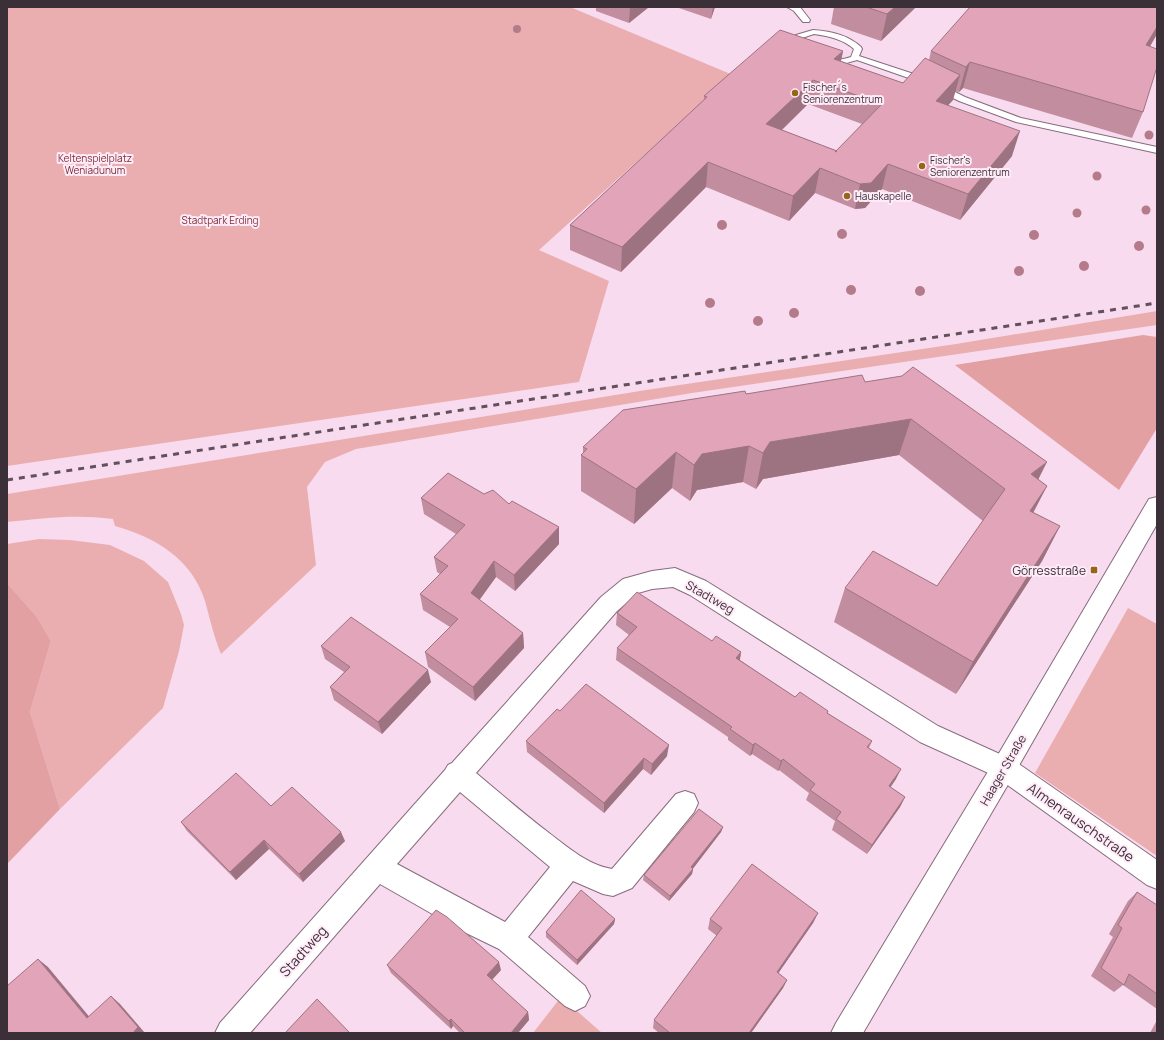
<svg xmlns="http://www.w3.org/2000/svg" width="1164" height="1040" font-family="Manrope,sans-serif">
  <rect width="100%" height="100%" fill="#f9dbef"/>
  <g fill="#eaaeb0">
    <path d="M7,7H570L733,75L539,250L609,281L579,382L7,466Z"/>
    <path d="M1157,311V325L692,393L356,449L325,462L307,487L316,565L221,654C214,637 210,619 205,601C192,559 155,537 115,526L113,519C76,514 44,518 7,522V494L646,390L956,344Z"/>
    <path d="M39,539L70,540L110,545L144,561L168,582L181,614L184,625L179,651L163,708L60,809L30,712L51,641L37,617L7,583V544Z"/>
    <path d="M1128,608L1157,624V856L1035,773Z"/>
    <path d="M561,997L602,1033H533Z"/>
  </g>
  <g fill="#e2a0a3">
    <path d="M1143,335L1157,337V428L1119,490L955,365Z"/>
    <path d="M7,583L37,617L51,641L30,712L60,809L7,864Z"/>
  </g>
  <g fill="none" stroke-linecap="round" stroke-linejoin="round">
    <defs>
      <g id="lane">
        <path d="M787,7H800L810,20L809,22H803L794,11Z"/>
        <path d="M813,30C831,31 848,35 861,47L862,49L859,56L929,79L965,97L1021,118L1157,147V153L1016,122L959,101L923,83L857,60L843,64L829,63L812,58L800,52L792,43L796,35ZM814,34C828,36 843,39 854,49L851,57C834,63 812,56 800,43L802,38Z"/>
      </g>
      <path id="street" d="M675,568L706,581L938,726L1013,760L1157,860V889L1147,885L995,776L920,742L690,595L673,587L652,589L638,593L617,611L476,773C500,793 524,814 549,833C569,848 588,865 612,869L676,794L685,791L694,794L698,803L694,812L632,888L613,896L603,894L573,881L528,937L585,986L590,996L585,1006L575,1011L565,1006L499,949L462,931L380,884L250,1033H215L220,1023L445,770L448,765L452,763L601,597L623,579L652,571ZM460,792L550,867L505,922L397,864Z"/>
      <path id="secondary" d="M1157,497V524L1013,776L863,1033H831L836,1023L995,760L1149,499Z"/>
    </defs>
    <use href="#lane" stroke="#876c7e" stroke-width="2"/>
    <use href="#street" stroke="#876c7e" stroke-width="2"/>
    <use href="#secondary" stroke="#876c7e" stroke-width="2"/>
    <use href="#lane" fill="#fff" fill-rule="evenodd"/>
    <use href="#street" fill="#fff" fill-rule="evenodd"/>
    <use href="#secondary" fill="#fff" fill-rule="evenodd"/>
    <path stroke="#60515b" stroke-width="3" stroke-dasharray="6 6" stroke-linecap="butt" d="M7,480L1157,303"/>
  </g>
  <g fill="#b47c8a">
    <circle cx="517" cy="29" r="4"/>
    <circle cx="1149" cy="135" r="4.5"/>
    <circle cx="1097" cy="176" r="4.5"/>
    <circle cx="1146" cy="210" r="4.5"/>
    <circle cx="1077" cy="213" r="4.5"/>
    <circle cx="722" cy="225" r="5"/>
    <circle cx="842" cy="234" r="5"/>
    <circle cx="1034" cy="235" r="5"/>
    <circle cx="1139" cy="246" r="5"/>
    <circle cx="1084" cy="266" r="5"/>
    <circle cx="1019" cy="271" r="5"/>
    <circle cx="851" cy="290" r="5"/>
    <circle cx="920" cy="291" r="5"/>
    <circle cx="710" cy="303" r="5"/>
    <circle cx="794" cy="313" r="5"/>
    <circle cx="758" cy="321" r="5"/>
  </g>
  <g fill="#c28d9e" fill-rule="evenodd">
    <path d="M596,7H649L629,23L596,11Z"/>
    <path d="M676,7H715L711,19Z"/>
    <path d="M834,7H916L881,41L831,24Z"/>
    <path d="M1157,7V34L1150,46L1143,112L1132,138L963,88L959,92L955,91L953,100L948,105L1012,156L960,220L882,189L865,208L855,209L815,193L789,221L706,187L621,272L570,250V225L704,100V96L843,51L841,61L903,83L929,60L931,51ZM808,104L862,124L837,151L782,130Z"/>
    <path d="M865,382L1038,479L1047,486L1033,512L1060,526L1042,561L956,694L834,622L845,588L937,586L983,521L899,455L763,479L756,489L743,482L697,490L690,501L672,488L634,524L581,491V455L583,453V447L746,394Z"/>
    <path d="M484,494L509,504L559,527V544L515,591L496,577L479,600L523,633L524,648L475,701L428,667L425,652L450,627L423,610L420,594L440,574L437,572L434,557L456,534L424,514L421,498Z"/>
    <path d="M617,613L712,641L741,652L740,660L795,697L828,711L827,713L872,741L869,748L896,779L890,787L905,797L900,807L867,854L832,830L835,821L806,800L809,793L779,770L778,771L752,754L750,756L728,740V737L616,660L617,648L629,635L616,625Z"/>
    <path d="M321,646L431,682L382,734L334,700L330,687L344,672L325,659Z"/>
    <path d="M560,711L667,756L651,775L643,769L604,813L527,752L526,741Z"/>
    <path d="M271,806L345,841L303,882L269,849L236,880L187,831L181,822Z"/>
    <path d="M723,827L721,832L693,868L692,874L669,901L643,880L644,875Z"/>
    <path d="M1137,892L1157,910V1009L1123,985L1114,992L1091,976L1113,937L1109,934L1128,901Z"/>
    <path d="M818,913L813,923L778,973L787,980L783,988L751,1033H659L653,1028L654,1020L717,936L708,929L710,919Z"/>
    <path d="M615,919L614,924L577,965L546,937V932Z"/>
    <path d="M387,965L501,970L492,980L528,1012L529,1020L518,1033H460L453,1026L451,1029L391,973Z"/>
    <path d="M1157,1020V1033H1150Z"/>
  </g>
  <g fill="#9e7381">
    <path d="M630,7H649L629,23Z"/>
    <path d="M713,7H715L711,19Z"/>
    <path d="M895,7H916L881,41L887,14Z"/>
    <path d="M1157,27V34L1136,71L1146,45Z"/>
    <path d="M843,51L838,76L834,59Z"/>
    <path d="M970,62L963,88L959,92L966,67Z"/>
    <path d="M960,75L953,100L929,126L936,101Z"/>
    <path d="M813,80L808,104L762,149L766,124Z"/>
    <path d="M1020,131L1012,156L960,220L968,194Z"/>
    <path d="M708,162L706,187L621,272L622,247Z"/>
    <path d="M888,164L882,189L865,208L855,209L860,184Z"/>
    <path d="M820,168L815,193L789,221L793,196Z"/>
    <path d="M911,419L899,455L763,479L756,489L763,453L770,442Z"/>
    <path d="M749,446L743,482L697,490L690,501L694,465L702,454Z"/>
    <path d="M676,452L672,488L634,524L636,489Z"/>
    <path d="M1047,462L1029,498L1031,474Z"/>
    <path d="M1047,486L1029,521L1030,511Z"/>
    <path d="M1060,526L1042,561L956,694L973,662Z"/>
    <path d="M559,527V544L515,591L514,575Z"/>
    <path d="M494,561L496,577L473,609L471,593Z"/>
    <path d="M523,633L524,648L475,701L473,687Z"/>
    <path d="M741,652L739,664L736,658Z"/>
    <path d="M428,670L431,682L382,734L378,722Z"/>
    <path d="M755,743L752,754L750,756L753,745Z"/>
    <path d="M669,745L667,756L651,775L652,764Z"/>
    <path d="M644,758L643,769L604,813V803Z"/>
    <path d="M783,759L779,770L778,771L781,761Z"/>
    <path d="M901,769L896,779L884,797L889,786Z"/>
    <path d="M905,797L900,807L867,854L872,845Z"/>
    <path d="M723,827L721,832L692,870L693,869L692,874L669,901L670,896L691,867Z"/>
    <path d="M341,832L345,841L303,882L299,874Z"/>
    <path d="M264,840L269,849L236,880L230,872Z"/>
    <path d="M818,913L813,923L773,981L777,972Z"/>
    <path d="M615,919L614,924L577,965V960Z"/>
    <path d="M38,959L48,967L97,1026L87,1018Z"/>
    <path d="M499,962L501,970L489,983L487,975Z"/>
    <path d="M787,980L783,988L751,1033H749Z"/>
    <path d="M111,996L120,1004L145,1033H133Z"/>
    <path d="M528,1012L529,1020L518,1033H511Z"/>
    <path d="M451,1019L453,1026L451,1029L449,1021Z"/>
  </g>
  <g fill="#e2a4b8" stroke="#9e7381" fill-rule="evenodd">
    <path d="M866,7H895L887,14Z"/>
    <path d="M970,7H1157V27L1146,45L1157,49V67L1143,112L970,62L966,67L931,51Z"/>
    <path d="M780,30L843,51L834,59L903,83L925,58L929,60L960,75L936,101L1020,131L968,194L888,164L871,183L860,184L820,168L793,196L708,162L622,247L570,225L707,97L704,96ZM813,80L882,104L835,152L837,151L766,124Z"/>
    <path d="M913,367L1047,462L1031,474L1047,486L1030,511L1060,526L973,662L845,588L873,551L937,586L1005,489L911,419L770,442L763,453L749,446L702,454L694,465L676,452L636,489L581,455L587,449L583,447L623,410L745,391L746,394L862,375L865,382L902,376Z"/>
    <path d="M448,473L484,494L493,490L509,504L512,501L559,527L514,575L494,561L471,593L523,633L473,687L425,652L458,619L420,594L448,566L434,557L465,525L421,498Z"/>
    <path d="M637,592L712,641L716,636L741,652L736,658L795,697L800,692L828,711L827,713L872,741L867,747L901,769L889,786L905,797L872,845L836,819L841,812L810,790L815,784L783,759L781,761L755,743L753,745L730,729L732,727L617,648L637,627L617,613Z"/>
    <path d="M351,617L428,670L378,722L330,687L350,667L321,646Z"/>
    <path d="M586,684L669,745L652,764L644,758L604,803L526,741L557,709L560,711Z"/>
    <path d="M236,773L271,806L292,787L341,832L299,874L264,840L230,872L181,822Z"/>
    <path d="M699,809L723,827L691,867L693,869L670,896L644,875Z"/>
    <path d="M752,864L818,913L777,972L787,980L749,1033H670L654,1020L722,928L710,919Z"/>
    <path d="M581,890L615,919L577,960L546,932Z"/>
    <path d="M1137,892L1157,905V908L1156,910H1157V994L1129,974L1124,985L1101,968L1122,928L1118,925Z"/>
    <path d="M436,910L447,917L499,962L487,975L528,1012L511,1033H465L451,1019L449,1021L387,965Z"/>
    <path d="M38,959L87,1018L111,996L138,1027L133,1033H7V986Z"/>
    <path d="M317,999L350,1033H285Z"/>
  </g>
  <g fill="#966517" stroke="#ffecf8" stroke-width="1.5">
    <circle cx="795" cy="93" r="4"/>
    <circle cx="922" cy="166" r="4"/>
    <circle cx="847" cy="196" r="4"/>
    <rect x="1090" y="566" width="8" height="8" rx="2"/>
  </g>
  <g text-anchor="middle" dominant-baseline="central" stroke-width="4" stroke-linejoin="round" paint-order="stroke">
    <g font-size="10" fill="#3c3038" stroke="#ffecf8" text-anchor="start">
      <text x="803" y="87">Fischer´s<tspan x="803" dy="12">Seniorenzentrum</tspan></text>
      <text x="930" y="160">Fischer's<tspan x="930" dy="12">Seniorenzentrum</tspan></text>
      <text x="855" y="196">Hauskapelle</text>
    </g>
    <g font-size="10" fill="#7c2e37" stroke="#ffecf8">
      <text x="95" y="158">Keltenspielplatz<tspan x="95" dy="12">Weniadunum</tspan></text>
      <text x="220" y="220">Stadtpark Erding</text>
    </g>
    <g font-size="12" fill="#3c3038" stroke="#ffecf8" text-anchor="end">
      <text x="1086" y="570">Görresstraße</text>
    </g>
    <g font-size="12" fill="#3c3038" stroke="#ffecf8">
      <text transform="translate(710 597) rotate(30)">Stadtweg</text>
      <text transform="translate(1003 770) rotate(-60)">Haager Straße</text>
    </g>
    <g font-size="14" fill="#3c3038" stroke="#ffecf8">
      <text transform="translate(1081 822) rotate(35)">Almenrauschstraße</text>
      <text transform="translate(303 951) rotate(-48)">Stadtweg</text>
    </g>
  </g>
  <rect width="1164" height="1040" fill="none" stroke="#3c3038" stroke-width="16"/>
</svg>
